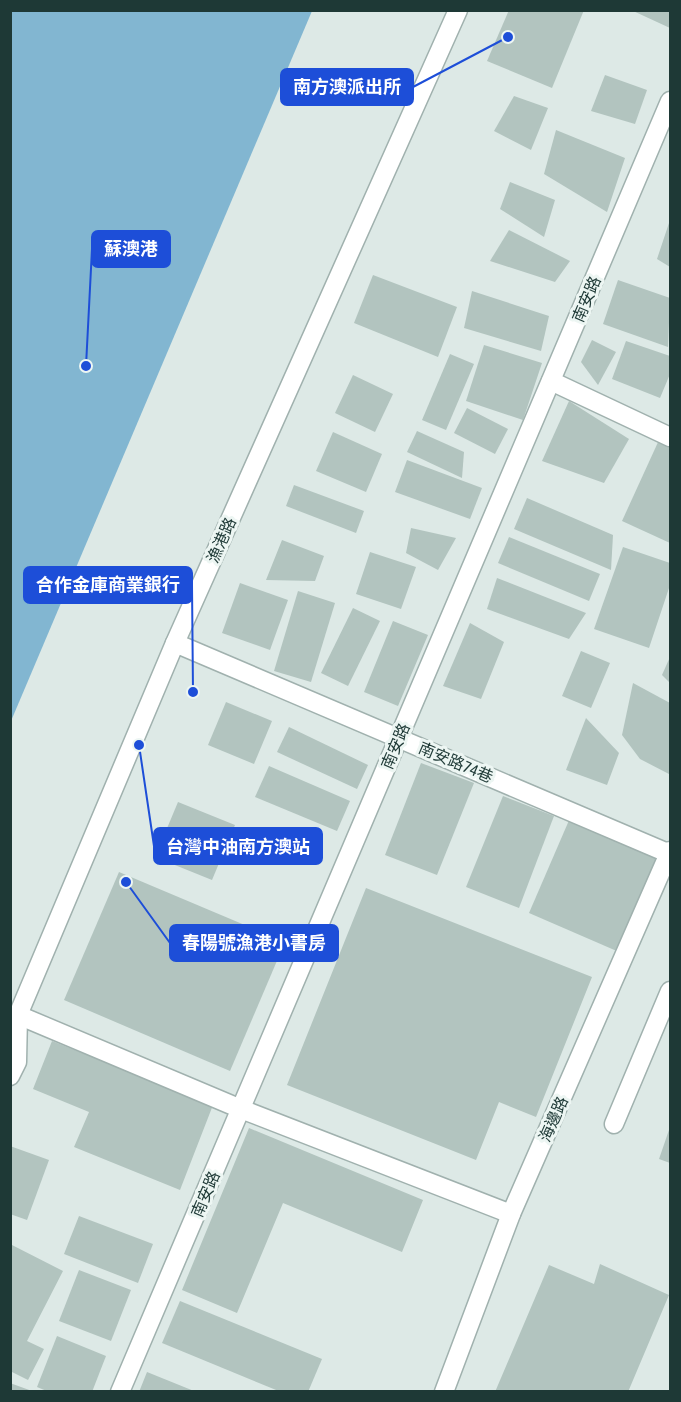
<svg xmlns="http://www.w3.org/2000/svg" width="681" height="1402" font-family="'Asap Condensed','Noto Sans TC',sans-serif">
  <rect width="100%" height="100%" fill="#dde9e6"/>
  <path fill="#82b6d1" d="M11,10L312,11L11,721L10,11Z"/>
  <g fill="#b2c4bf">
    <path d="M509,10H584L552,88L487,61Z"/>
    <path d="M631,10H670V28Z"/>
    <path d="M605,75L647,90L635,124L591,111Z"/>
    <path d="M514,96L548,108L531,150L494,131Z"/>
    <path d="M556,130L625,158L607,212L544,174Z"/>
    <path d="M510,182L555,200L544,237L500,209Z"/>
    <path d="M670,220V267L657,259Z"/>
    <path d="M509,230L570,261L555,282L490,261Z"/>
    <path d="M373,275L457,307L438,357L354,323Z"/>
    <path d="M618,280L670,298L668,347L603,324Z"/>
    <path d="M472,291L549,316L541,351L464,328Z"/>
    <path d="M592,340L616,352L598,385L581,362Z"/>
    <path d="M626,341L670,356V374L660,398L612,379Z"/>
    <path d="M484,345L542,363L523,420L466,401Z"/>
    <path d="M450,354L474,364L446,430L422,420Z"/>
    <path d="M353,375L393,394L375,432L335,413Z"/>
    <path d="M569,401L629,439L604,483L542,461Z"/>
    <path d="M467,408L508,429L495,454L454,433Z"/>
    <path d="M417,431L464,452L462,478L407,452Z"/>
    <path d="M333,432L382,454L366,492L316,471Z"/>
    <path d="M659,440L670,445V543L622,521Z"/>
    <path d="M407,460L482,488L470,519L395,492Z"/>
    <path d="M294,485L364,511L356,533L286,506Z"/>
    <path d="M527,498L613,535L611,570L514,529Z"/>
    <path d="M411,528L456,538L438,570L406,553Z"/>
    <path d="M509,537L600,574L589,601L498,563Z"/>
    <path d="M282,540L324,556L315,581L266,580Z"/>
    <path d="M623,547L670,563V585L649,648L594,629Z"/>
    <path d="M370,552L416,567L401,609L356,594Z"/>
    <path d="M497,578L586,613L569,639L487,609Z"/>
    <path d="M240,583L288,600L270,650L222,633Z"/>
    <path d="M298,591L335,603L311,682L274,671Z"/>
    <path d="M353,608L380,621L348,686L321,673Z"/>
    <path d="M393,621L428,635L398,706L364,692Z"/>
    <path d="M470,623L504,642L481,699L443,686Z"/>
    <path d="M581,651L610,663L591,708L562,696Z"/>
    <path d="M670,657V683L662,675Z"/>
    <path d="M633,683L670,703L669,774L640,759L622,735Z"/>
    <path d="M226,702L272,721L254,764L208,745Z"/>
    <path d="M586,718L619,753L607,785L566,770Z"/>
    <path d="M289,727L368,765L357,789L277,752Z"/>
    <path d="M421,763L474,783L437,875L385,855Z"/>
    <path d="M269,766L350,801L337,831L255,797Z"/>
    <path d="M503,796L554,816L519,908L466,887Z"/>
    <path d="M178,802L235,825L212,880L155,857Z"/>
    <path d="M570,818L661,857L619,952L529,913Z"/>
    <path d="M119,872L285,942L230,1071L64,1000Z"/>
    <path d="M366,888L592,977L536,1117L499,1102L476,1160L287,1085Z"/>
    <path d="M52,1041L213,1105L180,1190L74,1147L89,1112L33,1089Z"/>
    <path d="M670,1127V1163L659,1159Z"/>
    <path d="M249,1128L423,1200L402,1252L283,1203L237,1313L182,1290Z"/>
    <path d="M10,1146L49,1160L27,1220L10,1214Z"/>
    <path d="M79,1216L153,1244L138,1283L64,1254Z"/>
    <path d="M10,1244L63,1271L27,1341L44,1349L28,1380L10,1371Z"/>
    <path d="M600,1264L669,1295L628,1392H495L549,1265L594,1284Z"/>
    <path d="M79,1270L131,1290L111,1341L59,1321Z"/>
    <path d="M180,1301L322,1359L308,1392H281L162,1343Z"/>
    <path d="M57,1336L106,1356L92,1392H49L37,1387Z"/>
    <path d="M147,1372L194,1391V1392H139Z"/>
    <path d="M10,1383L32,1391V1392H10Z"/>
  </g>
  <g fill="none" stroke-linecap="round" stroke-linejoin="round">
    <defs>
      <g id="minor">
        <path d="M551,381L670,437"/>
        <path d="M175,643L670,854"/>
        <path d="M18,1015L241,1109L511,1214"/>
        <path d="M10,1076L17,1062L18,1015L175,643L458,10"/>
        <path d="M614,1124L670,991"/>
        <path d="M120,1392L670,101"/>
        <path d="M444,1392L511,1214L670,851"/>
      </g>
    </defs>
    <use href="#minor" stroke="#a0b1ae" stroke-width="21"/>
    <use href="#minor" stroke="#fff" stroke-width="18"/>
  </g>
  <g text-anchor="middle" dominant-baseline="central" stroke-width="6" stroke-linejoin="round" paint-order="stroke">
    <g font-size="16" fill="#1e3936" stroke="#edf6f3">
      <text transform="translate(586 299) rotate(-67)">南安路</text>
      <text transform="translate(221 540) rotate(-66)">漁港路</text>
      <text transform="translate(395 746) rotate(-67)">南安路</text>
      <text transform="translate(456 762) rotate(23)">南安路74巷</text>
      <text transform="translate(553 1119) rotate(-66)">海邊路</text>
      <text transform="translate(205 1194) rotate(-67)">南安路</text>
    </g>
  </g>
  <path fill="none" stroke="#1d4ed8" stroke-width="2" d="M508 37L413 87M86 366L92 249M193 692L192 585M139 745L154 846M126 882L170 943"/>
  <g fill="#1d4ed8" stroke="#edf6f3" stroke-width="2">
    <circle cx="508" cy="37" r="6"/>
    <circle cx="86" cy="366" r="6"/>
    <circle cx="193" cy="692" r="6"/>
    <circle cx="139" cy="745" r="6"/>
    <circle cx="126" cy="882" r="6"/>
  </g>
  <g fill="#1d4ed8" stroke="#1d4ed8" stroke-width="2">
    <rect x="281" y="69" width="132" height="36" rx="6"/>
    <rect x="92" y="231" width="78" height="36" rx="6"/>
    <rect x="24" y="567" width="168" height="36" rx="6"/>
    <rect x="154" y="828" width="168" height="36" rx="6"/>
    <rect x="170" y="925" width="168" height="36" rx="6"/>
  </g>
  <g font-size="18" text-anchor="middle" font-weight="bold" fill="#fff">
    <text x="347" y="93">南方澳派出所</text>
    <text x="131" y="255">蘇澳港</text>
    <text x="108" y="591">合作金庫商業銀行</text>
    <text x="238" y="853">台灣中油南方澳站</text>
    <text x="254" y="949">春陽號漁港小書房</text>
  </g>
  <rect width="681" height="1402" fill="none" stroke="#1e3936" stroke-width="24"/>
</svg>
